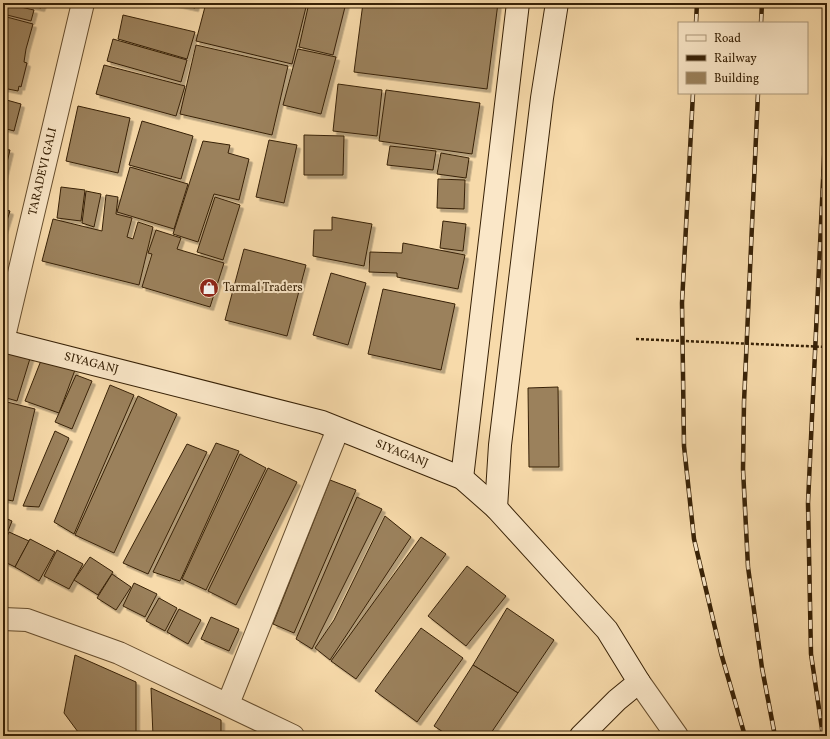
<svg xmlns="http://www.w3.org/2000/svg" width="830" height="739" font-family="Vollkorn,serif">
  <defs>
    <filter id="shadow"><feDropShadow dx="3.5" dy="3.5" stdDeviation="0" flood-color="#0004"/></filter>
  </defs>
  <rect width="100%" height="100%" fill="#f7daaa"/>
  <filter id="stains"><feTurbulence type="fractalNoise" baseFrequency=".005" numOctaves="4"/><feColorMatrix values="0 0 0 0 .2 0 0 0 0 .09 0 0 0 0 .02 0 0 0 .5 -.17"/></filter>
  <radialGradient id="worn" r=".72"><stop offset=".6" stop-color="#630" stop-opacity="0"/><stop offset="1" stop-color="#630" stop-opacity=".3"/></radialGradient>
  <g fill="#9b815b" stroke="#372106" filter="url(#shadow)">
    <path d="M3,3L34,10L31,21L3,14Z"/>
    <path d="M19,3H43L41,8Z"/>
    <path d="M172,3H196L195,8Z"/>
    <path d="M206,3H307L292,64L196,41Z"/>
    <path d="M309,3H346L333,55L299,47Z"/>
    <path d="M363,3H498L487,89L354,72Z"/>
    <path d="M123,15L195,32L187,59L118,39Z"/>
    <path d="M3,16L33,24L26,49L24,62L27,63L21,87L19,86L18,91L3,88Z"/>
    <path d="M113,39L187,60L181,82L107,61Z"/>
    <path d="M196,45L288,66L272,135L180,114Z"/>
    <path d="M298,49L336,57L321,114L283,105Z"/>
    <path d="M104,65L185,86L176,116L96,94Z"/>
    <path d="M338,84L382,90L377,136L333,131Z"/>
    <path d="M386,90L480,103L472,154L379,141Z"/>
    <path d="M3,99L21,104L14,131L3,128Z"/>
    <path d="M78,106L130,118L118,173L66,161Z"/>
    <path d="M142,121L193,136L181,179L129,165Z"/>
    <path d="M304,135L344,136L343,175H304Z"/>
    <path d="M269,140L297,145L284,203L256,197Z"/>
    <path d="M203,141L230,145L228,153L249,159L239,200L214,194L198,242L173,234Z"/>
    <path d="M390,146L436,151L433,170L387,165Z"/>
    <path d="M3,149L10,150L3,179Z"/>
    <path d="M441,153L469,158L466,178L437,174Z"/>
    <path d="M130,167L188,184L174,229L117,212Z"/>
    <path d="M438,179L465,180L464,209L437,208Z"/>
    <path d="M61,187L85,190L81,221L57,218Z"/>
    <path d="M86,191L101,194L94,227L82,223Z"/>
    <path d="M106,195L118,197L116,214L132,218L127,237L133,239L138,222L153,227L139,285L42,261L53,219L102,231Z"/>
    <path d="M215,197L240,205L223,260L197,252Z"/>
    <path d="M3,209L10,211L3,233Z"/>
    <path d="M332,217L372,224L364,266L313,256L314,230H332Z"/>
    <path d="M443,221L466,224L463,251L440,248Z"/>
    <path d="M156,230L181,238L177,249L224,263L210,307L142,287L152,254L148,253Z"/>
    <path d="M403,243L465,255L458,289L397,277V273L369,272L370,252L402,253Z"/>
    <path d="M244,249L306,265L287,336L225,320Z"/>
    <path d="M331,273L366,283L348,345L313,335Z"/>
    <path d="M383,289L455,304L441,370L368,354Z"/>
    <path d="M9,345L32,352L17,401L3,397V365Z"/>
    <path d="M42,358L75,370L59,413L25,401Z"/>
    <path d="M76,375L92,381L72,429L55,422Z"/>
    <path d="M110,385L134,395L74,534L54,522Z"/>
    <path d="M558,387L559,467H529L528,388Z"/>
    <path d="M138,396L177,414L114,553L75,535Z"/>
    <path d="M3,401L35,409L13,501L3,499Z"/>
    <path d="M55,431L69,438L39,507L23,506Z"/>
    <path d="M216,443L239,451L180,581L153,572Z"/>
    <path d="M187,444L207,452L148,574L123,563Z"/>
    <path d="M240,454L266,468L206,590L182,579Z"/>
    <path d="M268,468L297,482L236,605L208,591Z"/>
    <path d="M330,480L356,490L294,633L273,624Z"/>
    <path d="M357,497L382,509L312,649L296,639Z"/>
    <path d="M385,516L411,537L330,660L315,648L334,620Z"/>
    <path d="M3,517L12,521L3,544Z"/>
    <path d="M9,532L29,541L15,567L3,561V545Z"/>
    <path d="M421,537L446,554L356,679L331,661Z"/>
    <path d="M30,539L55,552L39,581L15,567Z"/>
    <path d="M57,550L83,564L69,589L44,576Z"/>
    <path d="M90,557L113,572L98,595L74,580Z"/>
    <path d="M467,566L506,596L466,646L428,616Z"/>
    <path d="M112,574L131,587L116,610L97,598Z"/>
    <path d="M134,583L157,594L145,617L123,606Z"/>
    <path d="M159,598L177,608L165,631L146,621Z"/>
    <path d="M507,608L554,640L518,693L473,665Z"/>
    <path d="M179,609L201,620L188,644L167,632Z"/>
    <path d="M211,617L239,629L229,651L201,639Z"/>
    <path d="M421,628L463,658L417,722L375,691Z"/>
    <path d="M75,655L136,682V735L81,736L64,713Z"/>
    <path d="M473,665L518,693L489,736H449L434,726Z"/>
    <path d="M151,688L221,720V736H153Z"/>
  </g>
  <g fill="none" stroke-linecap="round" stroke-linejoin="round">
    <defs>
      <g id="street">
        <path id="s1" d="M3,341L83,3"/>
        <path d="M3,619L27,620L119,653L293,736"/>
        <path d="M639,682L677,736"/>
        <path d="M228,704L338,429"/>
      </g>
      <g id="secondary">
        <path id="s2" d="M3,341L322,422L462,478L496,508L607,630L639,682L617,700L581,736"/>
        <path d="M462,478L518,3"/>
        <path d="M496,508L500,445L542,98L557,3"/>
      </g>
    </defs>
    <use href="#street" stroke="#674f2f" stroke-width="24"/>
    <use href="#secondary" stroke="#372106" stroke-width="24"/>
    <use href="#street" stroke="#fae7c8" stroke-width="22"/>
    <use href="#secondary" stroke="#fae7c8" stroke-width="22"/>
    <defs>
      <g id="rail">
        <path d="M696,23L697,3"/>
        <path d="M761,23L762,3"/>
        <path d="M693,93L682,303L684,446L694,539L721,653L745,736"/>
        <path d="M758,93L744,402L743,469L748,567L762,668L775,736"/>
        <path d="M823,736L811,654L808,503L827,95"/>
      </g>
    </defs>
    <use href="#rail" stroke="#372106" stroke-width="4.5"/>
    <use href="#rail" stroke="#fae7c8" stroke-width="3" stroke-dasharray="9" stroke-linecap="butt"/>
    <path stroke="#372106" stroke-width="2.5" stroke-dasharray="3 2" stroke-linecap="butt" d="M636,339L827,347"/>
  </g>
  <defs>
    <symbol id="shop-disc" viewBox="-11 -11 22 22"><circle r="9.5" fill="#8f2418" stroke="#fae7c8"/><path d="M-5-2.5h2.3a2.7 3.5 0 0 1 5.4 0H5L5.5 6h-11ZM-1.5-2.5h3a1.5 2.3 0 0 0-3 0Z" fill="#fff"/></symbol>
  </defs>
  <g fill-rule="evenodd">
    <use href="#shop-disc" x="198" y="277" width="22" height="22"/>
  </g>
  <g text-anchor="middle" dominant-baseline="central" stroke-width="4" stroke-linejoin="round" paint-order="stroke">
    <g font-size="12" fill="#372106" stroke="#fae7c8">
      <text stroke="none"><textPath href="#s1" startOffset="174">TARADEVI GALI</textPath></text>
      <text stroke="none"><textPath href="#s2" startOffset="91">SIYAGANJ</textPath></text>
      <text stroke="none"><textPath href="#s2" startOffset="415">SIYAGANJ</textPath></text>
    </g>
    <g font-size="12" fill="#372106" stroke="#fae7c8" text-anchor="start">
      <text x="223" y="288">Tarmal Traders</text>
    </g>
  </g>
  <rect width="830" height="739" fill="none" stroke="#f7daaa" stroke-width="16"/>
  <rect x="4" y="4" width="822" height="731" fill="none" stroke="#372106" stroke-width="2"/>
  <rect x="8" y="8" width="814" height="723" fill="none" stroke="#372106"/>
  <rect x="678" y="22" width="130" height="72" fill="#fae7c8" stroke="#ac987a"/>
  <rect x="686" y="35" width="20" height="6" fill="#fae7c8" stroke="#ac987a"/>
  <text x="714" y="42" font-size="12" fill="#372106">Road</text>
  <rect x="686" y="55" width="20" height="6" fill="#372106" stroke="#ac987a"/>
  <text x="714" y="62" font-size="12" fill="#372106">Railway</text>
  <rect x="686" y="72" width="20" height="12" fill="#9b815b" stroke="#ac987a"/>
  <text x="714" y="82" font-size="12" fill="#372106">Building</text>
  <rect width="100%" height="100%" filter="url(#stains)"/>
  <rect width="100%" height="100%" fill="url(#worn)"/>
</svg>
